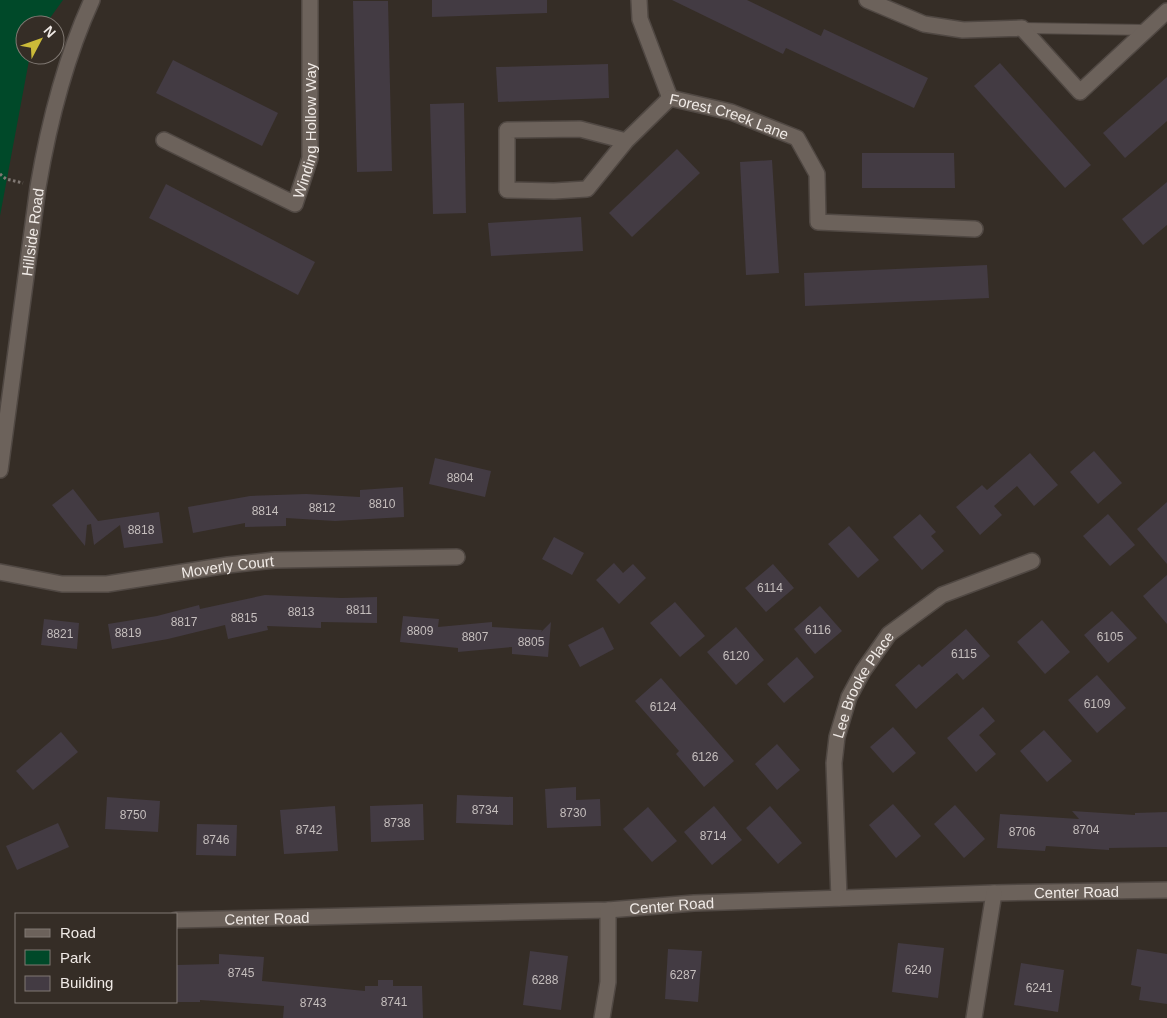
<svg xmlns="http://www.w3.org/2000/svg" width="1167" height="1018" font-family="Arial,sans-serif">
  <rect width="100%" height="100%" fill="#352d26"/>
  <path fill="#004929" d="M0,0H63L45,25H25V55H30L0,216Z"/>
  <g fill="#433b43">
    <path d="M432,0H547V13L432,17Z"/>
    <path d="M672,0H747L821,36L824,29L928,78L914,108L786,48L783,54Z"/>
    <path d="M353,1H388L392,171L357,172Z"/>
    <path d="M173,60L278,113L262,146L156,93Z"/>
    <path d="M1000,63L1091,165L1065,188L974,86Z"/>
    <path d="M608,64L609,98L498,102L496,67Z"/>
    <path d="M1167,77V121L1125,158L1103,133Z"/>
    <path d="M464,103L466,213L433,214L430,104Z"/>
    <path d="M677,149L700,173L632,237L609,213Z"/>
    <path d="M862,153H954L955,188H862Z"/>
    <path d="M772,160L779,273L746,275L740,162Z"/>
    <path d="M1167,182V225L1143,245L1122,219Z"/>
    <path d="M166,184L315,262L298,295L149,218Z"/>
    <path d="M581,217L583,251L491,256L488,223Z"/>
    <path d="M987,265L989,298L805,306L804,273Z"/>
    <path d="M1094,451L1122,483L1098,504L1070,472Z"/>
    <path d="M1030,453L1058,485L1034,506L1017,486L994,506L1002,515L980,535L956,507L982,485L987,490Z"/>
    <path d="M435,458L491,471L485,497L429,484Z"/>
    <path d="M403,487L404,517L335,521L286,518V526L245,527V523L193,533L188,507L250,496L306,494L360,497V490Z"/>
    <path d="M73,489L98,521L159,512L163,543L124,548L120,525L94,545L91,524L87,525L85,546L52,505Z"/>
    <path d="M1167,502V564L1137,529Z"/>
    <path d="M920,514L936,532L931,536L944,551L922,570L893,537Z"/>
    <path d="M1108,514L1135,545L1110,566L1083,536Z"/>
    <path d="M849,526L879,560L858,578L828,544Z"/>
    <path d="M554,537L584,553L572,575L542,559Z"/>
    <path d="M614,563L623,573L633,564L646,578L619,604L596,580Z"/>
    <path d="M773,564L794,588L766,612L745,588Z"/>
    <path d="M1167,575V624L1143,596Z"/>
    <path d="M265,595L342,598L377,597V623L321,622V628L267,626L268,630L228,639L225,625L168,639L112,649L108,624L157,616L199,605L200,609Z"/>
    <path d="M675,602L705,636L680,657L650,623Z"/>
    <path d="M820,606L842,631L815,654L794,629Z"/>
    <path d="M1112,611L1137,638L1108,663L1084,635Z"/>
    <path d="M403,616L439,619L438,627L492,622V627L542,630L541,632L551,622L548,657L512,654V647L458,652V648L400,642Z"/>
    <path d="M44,619L79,623L77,649L41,645Z"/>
    <path d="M1042,620L1070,652L1045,674L1017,642Z"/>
    <path d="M603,627L614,649L580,667L568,645Z"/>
    <path d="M736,627L764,660L736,685L707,652Z"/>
    <path d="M966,629L990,656L963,680L957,673L916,709L895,685L919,664L922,667Z"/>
    <path d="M797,657L814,677L784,703L767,684Z"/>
    <path d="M1097,675L1126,708L1097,733L1068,700Z"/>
    <path d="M661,678L734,761L704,787L676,754L679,751L635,701Z"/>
    <path d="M983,707L995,721L979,735L996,754L976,772L947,738Z"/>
    <path d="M893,727L916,753L893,773L870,747Z"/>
    <path d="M1044,730L1072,761L1047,782L1020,751Z"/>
    <path d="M61,732L78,752L33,790L16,771Z"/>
    <path d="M777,744L800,770L777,790L755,764Z"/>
    <path d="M576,787V800L600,799L601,826L547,828L545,789Z"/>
    <path d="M457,795L513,797V825L456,823Z"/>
    <path d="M107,797L160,801L158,832L105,829Z"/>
    <path d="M423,804L424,840L371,842L370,806Z"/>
    <path d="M893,804L921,836L896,858L869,825Z"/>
    <path d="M955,805L985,839L964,858L934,824Z"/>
    <path d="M335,806L338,851L284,854L280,810Z"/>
    <path d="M714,806L742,840L712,865L684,832Z"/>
    <path d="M770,806L802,843L778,864L746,828Z"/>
    <path d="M648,807L677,841L652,862L623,829Z"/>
    <path d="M1072,811L1135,815V813L1167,812V847L1109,848V850L1046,846L1045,851L997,848L1000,814L1079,819Z"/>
    <path d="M58,823L69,847L17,870L6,846Z"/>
    <path d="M197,824L237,825L236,856L196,855Z"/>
    <path d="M898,943L944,948L938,998L892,992Z"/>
    <path d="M668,949L702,951L698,1002L665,999Z"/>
    <path d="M1137,949L1167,954V1004L1139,1000L1141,987L1131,985Z"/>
    <path d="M530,951L568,956L561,1010L523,1005Z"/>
    <path d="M219,954L264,957L262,981L365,991V986H378V980H393V986H422L423,1018H283L284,1006L200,1000V1002H176V965L219,964Z"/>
    <path d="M1021,963L1064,970L1058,1012L1014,1005Z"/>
  </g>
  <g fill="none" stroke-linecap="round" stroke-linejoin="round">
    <defs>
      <path id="lane" d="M1022,28L1147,30"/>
      <g id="street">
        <path d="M639,0L640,19L670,98"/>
        <path d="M867,0L924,24L963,30L1022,28L1080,92L1167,11"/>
        <path id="s1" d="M670,98L731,112L797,138L817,174L818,222L975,229"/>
        <path id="s2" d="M164,140L295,204L310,158V0"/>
        <path d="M626,141L587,189L554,191L507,190V130L580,129L626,141L670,98"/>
        <path id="s3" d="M0,572L62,584H107L228,565L275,560L457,557"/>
        <path id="s4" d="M839,898L834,763L837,737L849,697L863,671L889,634L942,595L1032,561"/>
        <path id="s5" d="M176,920L608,910L694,903L994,893L1167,890"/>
        <path d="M602,1018L608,982V910"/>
        <path d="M974,1018L994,893"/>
      </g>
      <g id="secondary">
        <path id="s6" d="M0,470L38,187C49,122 65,59 92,0"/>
      </g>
    </defs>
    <use href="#lane" stroke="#504843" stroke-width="12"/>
    <use href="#street" stroke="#504843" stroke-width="18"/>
    <use href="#secondary" stroke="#504843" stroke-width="18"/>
    <path stroke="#807873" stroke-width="3" stroke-dasharray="2.5 2.5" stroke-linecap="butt" d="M0,174L6,179L23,183"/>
    <use href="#lane" stroke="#6c625b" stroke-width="10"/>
    <use href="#street" stroke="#6c625b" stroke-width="15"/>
    <use href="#secondary" stroke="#6c625b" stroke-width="15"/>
  </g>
  <g text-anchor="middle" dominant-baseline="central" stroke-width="4.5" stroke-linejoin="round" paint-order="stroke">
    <g font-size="12" fill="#c5bebd">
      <text x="460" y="478">8804</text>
      <text x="382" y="504">8810</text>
      <text x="322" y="508">8812</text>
      <text x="265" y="511">8814</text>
      <text x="141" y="530">8818</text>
      <text x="770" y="588">6114</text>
      <text x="359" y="610">8811</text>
      <text x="301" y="612">8813</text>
      <text x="244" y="618">8815</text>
      <text x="184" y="622">8817</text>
      <text x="818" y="630">6116</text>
      <text x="420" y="631">8809</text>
      <text x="128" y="633">8819</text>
      <text x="60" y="634">8821</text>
      <text x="475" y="637">8807</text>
      <text x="1110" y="637">6105</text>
      <text x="531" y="642">8805</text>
      <text x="964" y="654">6115</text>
      <text x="736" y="656">6120</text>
      <text x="1097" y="704">6109</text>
      <text x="663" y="707">6124</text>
      <text x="705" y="757">6126</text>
      <text x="485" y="810">8734</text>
      <text x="573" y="813">8730</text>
      <text x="133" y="815">8750</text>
      <text x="397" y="823">8738</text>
      <text x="309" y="830">8742</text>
      <text x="1086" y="830">8704</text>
      <text x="1022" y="832">8706</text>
      <text x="713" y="836">8714</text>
      <text x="216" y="840">8746</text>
      <text x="918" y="970">6240</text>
      <text x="241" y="973">8745</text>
      <text x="683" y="975">6287</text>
      <text x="545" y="980">6288</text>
      <text x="1039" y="988">6241</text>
      <text x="394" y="1002">8741</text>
      <text x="313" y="1003">8743</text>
    </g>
    <g font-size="15" fill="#f0eae6" stroke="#352d26">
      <text stroke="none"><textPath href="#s1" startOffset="62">Forest Creek Lane</textPath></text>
      <text stroke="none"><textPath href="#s2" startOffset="221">Winding Hollow Way</textPath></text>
      <text stroke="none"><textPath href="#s6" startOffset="240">Hillside Road</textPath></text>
      <text stroke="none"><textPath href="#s3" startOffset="230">Moverly Court</textPath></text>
      <text stroke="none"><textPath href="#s4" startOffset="220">Lee Brooke Place</textPath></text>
      <text stroke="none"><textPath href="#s5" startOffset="901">Center Road</textPath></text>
      <text stroke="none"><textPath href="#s5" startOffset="496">Center Road</textPath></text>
      <text stroke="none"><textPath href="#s5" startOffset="91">Center Road</textPath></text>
    </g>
  </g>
  <rect x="15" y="913" width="162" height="90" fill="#352d26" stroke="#807973"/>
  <rect x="25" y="929" width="25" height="8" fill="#6c625b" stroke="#807973"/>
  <text x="60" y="938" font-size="15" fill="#f0eae6">Road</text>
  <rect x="25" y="950" width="25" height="15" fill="#004929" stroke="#807973"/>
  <text x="60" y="963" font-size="15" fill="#f0eae6">Park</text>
  <rect x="25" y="976" width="25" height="15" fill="#433b43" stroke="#807973"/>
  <text x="60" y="988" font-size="15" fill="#f0eae6">Building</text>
  <g transform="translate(40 40) rotate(49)"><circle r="24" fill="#352d26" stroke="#807973"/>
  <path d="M0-4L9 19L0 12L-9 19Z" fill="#cbba39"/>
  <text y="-8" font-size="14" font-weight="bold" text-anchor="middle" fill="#f0eae6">N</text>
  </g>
</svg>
